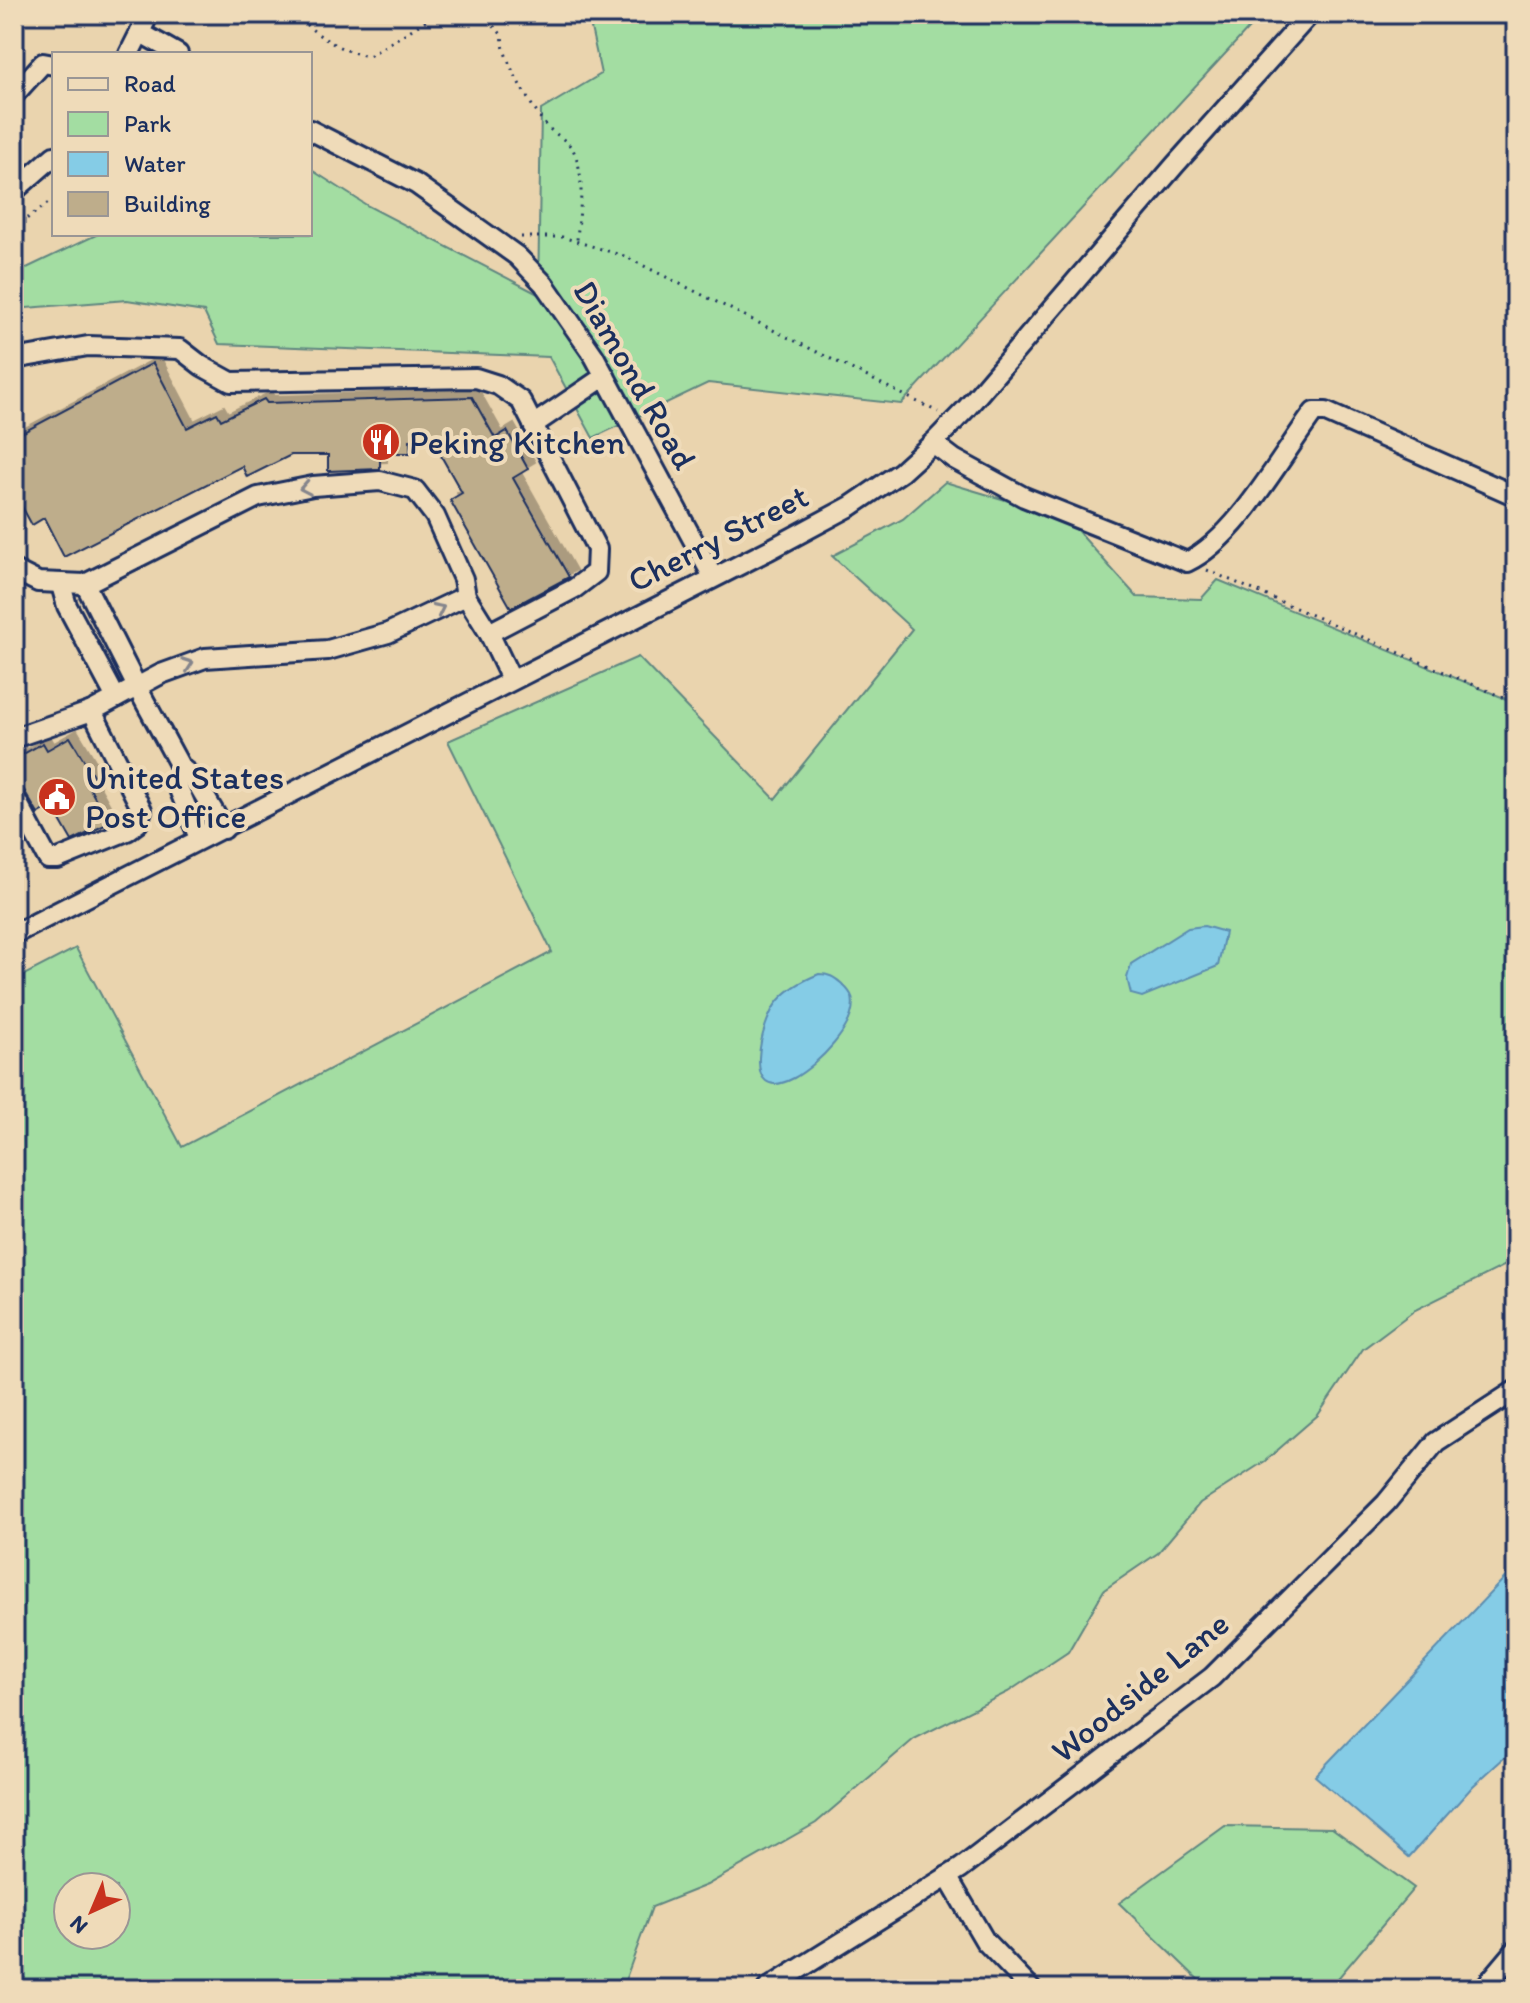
<svg xmlns="http://www.w3.org/2000/svg" width="1530" height="2003" font-family="Itim,sans-serif">
  <defs>
    <filter id="shadow"><feDropShadow dx="7" dy="-7" stdDeviation="0" flood-color="#0004"/></filter>
  </defs>
  <rect width="100%" height="100%" fill="#ead4ae"/>
  <filter id="ink" filterUnits="userSpaceOnUse"><feTurbulence type="fractalNoise" baseFrequency=".0125" numOctaves="2"/><feDisplacementMap in="SourceGraphic" scale="16" xChannelSelector="R" yChannelSelector="G"/><feConvolveMatrix kernelMatrix="1 2 1 2 8 2 1 2 1" color-interpolation-filters="sRGB"/></filter>
  <g filter="url(#ink)">
    <g fill="#a3dda2" stroke="#5f8680" stroke-width="2" fill-rule="evenodd">
      <path d="M588,14H1262L901,404L708,383L593,438L549,357L219,344L204,312L127,300L14,309V274L98,234H310V169L368,206L538,294L541,110L601,74Z"/>
      <path d="M945,482L1066,518L1137,597L1201,599L1218,580L1516,703V1260L1415,1310L1363,1349L1318,1415L1265,1461L1200,1503L1158,1553L1104,1590L1068,1652L1008,1692L914,1739L816,1823L707,1885L652,1907L622,1989H14V980L76,948L182,1147L552,952L448,741L638,657L775,799L912,629L832,556L903,519ZM68,1887H116V1935H68Z"/>
      <path d="M1225,1826L1332,1828L1414,1888L1329,1989H1208L1119,1903Z"/>
    </g>
    <g fill="#85cce6" stroke="#5b8db0" stroke-width="2">
      <path d="M1204,926L1225,932L1218,966L1142,997L1131,994L1127,978L1131,964L1188,928Z"/>
      <path d="M819,974C829,974 834,977 841,983C845,987 850,991 852,997C859,1025 816,1066 794,1078C739,1107 761,1021 778,1001C789,988 804,980 819,974Z"/>
      <path d="M1516,1566V1747L1473,1786L1409,1857L1315,1776Z"/>
    </g>
    <g fill="#bead8b" stroke="#1b2f5e" stroke-width="2" filter="url(#shadow)">
      <path d="M153,363L187,428L217,413L221,420L264,399L267,403L472,397L495,438L507,431L528,469L513,478L569,577L511,608L450,500L462,493L432,440H410V453H380V469L328,471V455H291L247,477L242,466L64,557L44,518L32,525L14,492V437Z"/>
      <path d="M70,737L97,782L89,787L109,823L72,841L52,806L38,814L14,773V759L43,743L47,750Z"/>
    </g>
    <g fill="none" stroke-linecap="round" stroke-linejoin="round">
      <defs>
        <g id="minor">
          <path d="M141,33L178,54"/>
          <path d="M129,54L149,14"/>
          <path d="M14,95L43,63L54,65"/>
          <path d="M310,130L416,184L517,256L544,284L594,356L713,577"/>
          <path d="M14,191L54,156"/>
          <path d="M14,359L88,346L180,349L202,366L231,382L476,378L498,385L521,401L597,549L596,572L575,588L489,633L511,679"/>
          <path d="M533,425L605,376"/>
          <path d="M933,443L954,459L1024,497L1187,562C1237,538 1281,456 1314,412H1326L1516,496"/>
          <path d="M14,570L38,582L85,584L258,497L313,486L380,481L415,490L435,516L463,579L466,596L388,633L328,650L205,658L161,674L92,711L14,738"/>
          <path d="M85,584L137,687L181,768"/>
          <path d="M61,585L67,606L116,698"/>
          <path d="M466,596L489,633"/>
          <path d="M14,796L48,859H58L127,831L138,823L142,810L92,711"/>
          <path d="M199,838L176,782L181,768L194,778L224,829"/>
          <path d="M14,934L769,550L851,506L901,472L933,443L966,409L1175,165L1310,14"/>
          <path d="M947,1876L985,1941L1031,1989"/>
          <path d="M767,1989L961,1868L1212,1677L1386,1503L1436,1442L1516,1390"/>
          <path d="M1483,1989L1516,1950"/>
        </g>
      </defs>
      <use href="#minor" stroke="#1b2f5e" stroke-width="24"/>
      <g stroke="#1b2f5e" stroke-width="3" stroke-dasharray="2 6" stroke-linecap="butt">
        <path d="M294,14C317,35 338,51 369,56L430,18L441,14"/>
        <path d="M474,14L484,16L503,36C499,54 530,103 541,119C550,134 569,138 575,154C586,182 579,211 577,240"/>
        <path d="M176,18L178,14"/>
        <path d="M14,228L54,199"/>
        <path d="M521,237H562L624,256L938,412"/>
        <path d="M1207,570L1516,703"/>
      </g>
      <use href="#minor" stroke="#efdbb9" stroke-width="18"/>
    </g>
    <defs><path id="oneway-chevron" d="M-2-3.5L2.5 0L-2 3.5" fill="none" stroke-width="1.6" stroke-linecap="round" stroke-linejoin="round" transform="scale(2)"/></defs>
    <g stroke="#85858c">
      <use href="#oneway-chevron" transform="translate(305 488) rotate(170)"/>
      <use href="#oneway-chevron" transform="translate(439 609) rotate(-26)"/>
      <use href="#oneway-chevron" transform="translate(188 664) rotate(-20)"/>
    </g>
  </g>
  <defs>
    <symbol id="restaurant-disc" viewBox="-11 -11 22 22"><circle r="9.5" fill="#c8321e" stroke="#efdbb9"/><path d="M-5-6h1v4h1v-4h1v4h1v-4h1v5L-1.5 .5V6h-2V.5L-5-1ZM5-6V6H3V1.5H1.5Q1.5-4 5-6Z" fill="#fff"/></symbol>
    <symbol id="civic-disc" viewBox="-11 -11 22 22"><circle r="9.5" fill="#c8321e" stroke="#efdbb9"/><path d="M-.6-6.5H3V-4.5H.6V-3L4-1V1h2V6H-6V1h2V-1L-.6-3ZM-1.2 2.5V6h2.4V2.5Z" fill="#fff"/></symbol>
  </defs>
  <g fill-rule="evenodd">
    <use href="#restaurant-disc" x="359" y="420" width="44" height="44"/>
    <use href="#civic-disc" x="35" y="775" width="44" height="44"/>
  </g>
  <g text-anchor="middle" dominant-baseline="central" stroke-width="8" stroke-linejoin="round" paint-order="stroke">
    <g font-size="34" fill="#1b2f5e" stroke="#efdbb9">
      <text transform="translate(635 375) rotate(60)">Diamond Road</text>
      <text transform="translate(718 538) rotate(-27)">Cherry Street</text>
      <text transform="translate(1140 1687) rotate(-39)">Woodside Lane</text>
    </g>
    <g font-size="34" fill="#1b2f5e" stroke="#efdbb9" text-anchor="start">
      <text x="409" y="442">Peking Kitchen</text>
      <text x="85" y="777">United States<tspan x="85" dy="39">Post Office</tspan></text>
    </g>
  </g>
  <rect width="1530" height="2003" fill="none" stroke="#efdbb9" stroke-width="48"/>
  <rect x="24" y="24" width="1482" height="1955" fill="none" stroke="#1b2f5e" stroke-width="3" filter="url(#ink)"/>
  <rect x="52" y="52" width="260" height="184" fill="#efdbb9" stroke="#9a9695" stroke-width="2"/>
  <rect x="68" y="78" width="40" height="12" fill="#efdbb9" stroke="#9a9695" stroke-width="2"/>
  <text x="124" y="92" font-size="24" fill="#1b2f5e">Road</text>
  <rect x="68" y="112" width="40" height="24" fill="#a3dda2" stroke="#9a9695" stroke-width="2"/>
  <text x="124" y="132" font-size="24" fill="#1b2f5e">Park</text>
  <rect x="68" y="152" width="40" height="24" fill="#85cce6" stroke="#9a9695" stroke-width="2"/>
  <text x="124" y="172" font-size="24" fill="#1b2f5e">Water</text>
  <rect x="68" y="192" width="40" height="24" fill="#bead8b" stroke="#9a9695" stroke-width="2"/>
  <text x="124" y="212" font-size="24" fill="#1b2f5e">Building</text>
  <g transform="translate(92 1911) rotate(224)"><circle r="38" fill="#efdbb9" stroke="#9a9695" stroke-width="2"/>
  <path d="M0-6L14 30L0 20L-14 30Z" fill="#c8321e"/>
  <text y="-12" font-size="22" font-weight="bold" text-anchor="middle" fill="#1b2f5e">N</text>
  </g>
</svg>
